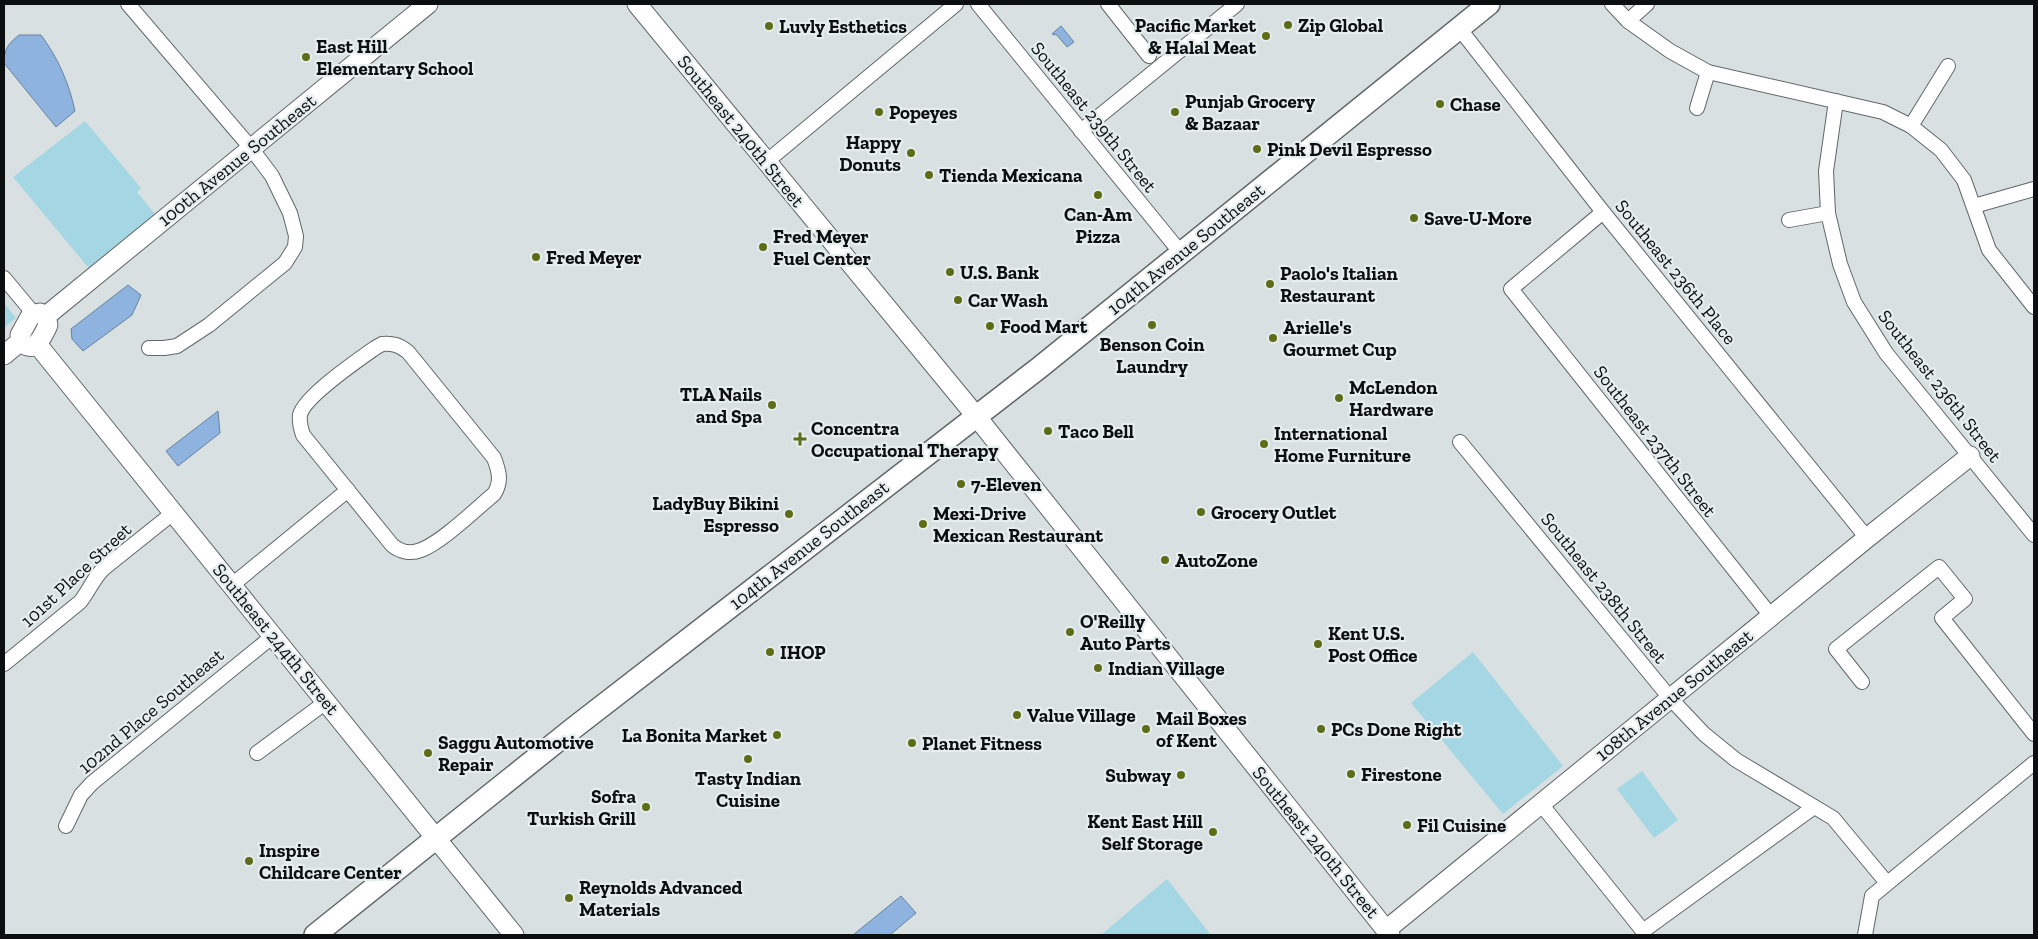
<svg xmlns="http://www.w3.org/2000/svg" width="2038" height="939" font-family="'Zilla Slab',serif">
  <rect width="100%" height="100%" fill="#d9e0e2"/>
  <g fill="#a4d7e3">
    <path d="M85,121L141,188L137,192L159,219L92,272L13,177Z"/>
    <path d="M4,303L16,318L4,328Z"/>
    <path d="M1473,652L1563,766L1503,814L1411,703Z"/>
    <path d="M1642,771L1678,820L1654,838L1617,789Z"/>
    <path d="M1167,879L1211,935H1101Z"/>
  </g>
  <g fill="#8db3de" stroke="#6682a0">
    <path d="M1061,26L1074,42L1067,47L1056,34L1054,35L1052,34Z"/>
    <path d="M19,35H41C58,58 69,83 75,111L56,127L4,63C4,49 8,44 19,35Z"/>
    <path d="M128,285L141,295L132,315L83,351L72,339L71,329Z"/>
    <path d="M218,411L220,433L178,466L166,451Z"/>
    <path d="M901,896L916,913L890,935H853Z"/>
  </g>
  <g fill="none" stroke-linecap="round" stroke-linejoin="round">
    <defs>
      <g id="street">
        <path d="M128,4L251,148L272,176L290,213L296,236L295,247L285,263L209,325L177,346L164,348H149"/>
        <path d="M978,4L1181,253"/>
        <path d="M1108,4L1149,56"/>
        <path d="M1612,4L1628,21L1670,51L1708,72L1883,112L1911,126L1941,150L1964,180L1989,250L2034,307"/>
        <path d="M1628,21L1647,4"/>
        <path d="M1459,28L1603,212L1867,538"/>
        <path d="M1836,101L1826,171L1828,213L1840,264L1854,302L1886,353L2034,535"/>
        <path d="M1697,108L1708,72"/>
        <path d="M1911,126L1948,66"/>
        <path d="M1081,131L1237,4"/>
        <path d="M766,162L956,4"/>
        <path d="M1974,206L2034,189"/>
        <path d="M1603,212L1511,289L1771,616"/>
        <path d="M1789,220L1828,213"/>
        <path d="M4,278L34,314"/>
        <path d="M382,344C393,343 399,345 408,352L494,458C499,471 502,482 494,494C476,509 442,542 421,550C411,554 400,552 392,545L303,435C301,429 299,422 300,415C304,397 358,360 375,348Z"/>
        <path d="M1460,442L1670,698L1704,734L1736,760L1833,818L1887,883"/>
        <path d="M232,585L348,490"/>
        <path d="M4,664L80,602C89,591 93,579 103,569L173,513"/>
        <path d="M1862,682L1836,649L1939,567L1965,599L1942,618L2034,734"/>
        <path d="M257,753L326,702"/>
        <path d="M1541,804L1643,931L1814,807"/>
        <path d="M66,826L81,795L92,783L273,636"/>
        <path d="M1865,935L1872,896L2034,763"/>
      </g>
      <g id="secondary">
        <path d="M637,4L976,416L1390,935"/>
        <path d="M40,313L46,316L48,325C44,333 37,352 25,345C21,343 20,339 20,335L31,315Z"/>
        <path d="M46,316L428,4"/>
        <path d="M37,344L514,935"/>
        <path d="M4,355L21,341"/>
        <path d="M1386,930L1867,538L1970,456"/>
      </g>
      <path id="primary" d="M315,935L575,727L1039,368L1489,4"/>
    </defs>
    <use href="#street" stroke="#616769" stroke-width="16"/>
    <use href="#secondary" stroke="#616769" stroke-width="21"/>
    <use href="#primary" stroke="#616769" stroke-width="24"/>
    <use href="#street" stroke="#fff" stroke-width="14"/>
    <use href="#secondary" stroke="#fff" stroke-width="19"/>
    <use href="#primary" stroke="#fff" stroke-width="21"/>
  </g>
  <g fill="#5d6c16" stroke="#e6edef" stroke-width="2">
    <circle cx="1288" cy="25" r="5"/>
    <circle cx="769" cy="26" r="5"/>
    <circle cx="1266" cy="36" r="5"/>
    <circle cx="306" cy="57" r="5"/>
    <circle cx="1440" cy="104" r="5"/>
    <circle cx="879" cy="112" r="5"/>
    <circle cx="1175" cy="112" r="5"/>
    <circle cx="1257" cy="149" r="5"/>
    <circle cx="911" cy="153" r="5"/>
    <circle cx="929" cy="175" r="5"/>
    <circle cx="1098" cy="195" r="5"/>
    <circle cx="1414" cy="218" r="5"/>
    <circle cx="763" cy="247" r="5"/>
    <circle cx="536" cy="257" r="5"/>
    <circle cx="950" cy="272" r="5"/>
    <circle cx="1270" cy="284" r="5"/>
    <circle cx="958" cy="300" r="5"/>
    <circle cx="1152" cy="325" r="5"/>
    <circle cx="990" cy="326" r="5"/>
    <circle cx="1273" cy="338" r="5"/>
    <circle cx="1339" cy="398" r="5"/>
    <circle cx="772" cy="405" r="5"/>
    <circle cx="1048" cy="431" r="5"/>
    <path d="M797.5 431.5h5v5h5v5h-5v5h-5v-5h-5v-5h5z"/>
    <circle cx="1264" cy="444" r="5"/>
    <circle cx="961" cy="484" r="5"/>
    <circle cx="1201" cy="512" r="5"/>
    <circle cx="789" cy="514" r="5"/>
    <circle cx="923" cy="524" r="5"/>
    <circle cx="1165" cy="560" r="5"/>
    <circle cx="1070" cy="632" r="5"/>
    <circle cx="1318" cy="644" r="5"/>
    <circle cx="770" cy="652" r="5"/>
    <circle cx="1098" cy="668" r="5"/>
    <circle cx="1017" cy="715" r="5"/>
    <circle cx="1146" cy="729" r="5"/>
    <circle cx="1321" cy="729" r="5"/>
    <circle cx="777" cy="735" r="5"/>
    <circle cx="912" cy="743" r="5"/>
    <circle cx="428" cy="753" r="5"/>
    <circle cx="748" cy="759" r="5"/>
    <circle cx="1351" cy="774" r="5"/>
    <circle cx="1181" cy="775" r="5"/>
    <circle cx="646" cy="807" r="5"/>
    <circle cx="1407" cy="825" r="5"/>
    <circle cx="1213" cy="832" r="5"/>
    <circle cx="249" cy="861" r="5"/>
    <circle cx="569" cy="898" r="5"/>
  </g>
  <g text-anchor="middle" dominant-baseline="central" stroke-width="4.5" stroke-linejoin="round" paint-order="stroke">
    <g font-size="19" font-weight="bold" fill="#0c0f0f" stroke="#e6edef" text-anchor="start">
      <text x="1256" y="25" text-anchor="end">Pacific Market<tspan x="1256" dy="22">&amp; Halal Meat</tspan></text>
      <text x="1298" y="25">Zip Global</text>
      <text x="779" y="26">Luvly Esthetics</text>
      <text x="316" y="46">East Hill<tspan x="316" dy="22">Elementary School</tspan></text>
      <text x="1185" y="101">Punjab Grocery<tspan x="1185" dy="22">&amp; Bazaar</tspan></text>
      <text x="1450" y="104">Chase</text>
      <text x="889" y="112">Popeyes</text>
      <text x="901" y="142" text-anchor="end">Happy<tspan x="901" dy="22">Donuts</tspan></text>
      <text x="1267" y="149">Pink Devil Espresso</text>
      <text x="939" y="175">Tienda Mexicana</text>
      <text x="1098" y="214" text-anchor="middle">Can-Am<tspan x="1098" dy="22">Pizza</tspan></text>
      <text x="1424" y="218">Save-U-More</text>
      <text x="773" y="236">Fred Meyer<tspan x="773" dy="22">Fuel Center</tspan></text>
      <text x="546" y="257">Fred Meyer</text>
      <text x="960" y="272">U.S. Bank</text>
      <text x="1280" y="273">Paolo's Italian<tspan x="1280" dy="22">Restaurant</tspan></text>
      <text x="968" y="300">Car Wash</text>
      <text x="1000" y="326">Food Mart</text>
      <text x="1283" y="327">Arielle's<tspan x="1283" dy="22">Gourmet Cup</tspan></text>
      <text x="1152" y="344" text-anchor="middle">Benson Coin<tspan x="1152" dy="22">Laundry</tspan></text>
      <text x="1349" y="387">McLendon<tspan x="1349" dy="22">Hardware</tspan></text>
      <text x="762" y="394" text-anchor="end">TLA Nails<tspan x="762" dy="22">and Spa</tspan></text>
      <text x="811" y="428">Concentra<tspan x="811" dy="22">Occupational Therapy</tspan></text>
      <text x="1058" y="431">Taco Bell</text>
      <text x="1274" y="433">International<tspan x="1274" dy="22">Home Furniture</tspan></text>
      <text x="971" y="484">7-Eleven</text>
      <text x="779" y="503" text-anchor="end">LadyBuy Bikini<tspan x="779" dy="22">Espresso</tspan></text>
      <text x="1211" y="512">Grocery Outlet</text>
      <text x="933" y="513">Mexi-Drive<tspan x="933" dy="22">Mexican Restaurant</tspan></text>
      <text x="1175" y="560">AutoZone</text>
      <text x="1080" y="621">O'Reilly<tspan x="1080" dy="22">Auto Parts</tspan></text>
      <text x="1328" y="633">Kent U.S.<tspan x="1328" dy="22">Post Office</tspan></text>
      <text x="780" y="652">IHOP</text>
      <text x="1108" y="668">Indian Village</text>
      <text x="1027" y="715">Value Village</text>
      <text x="1156" y="718">Mail Boxes<tspan x="1156" dy="22">of Kent</tspan></text>
      <text x="1331" y="729">PCs Done Right</text>
      <text x="767" y="735" text-anchor="end">La Bonita Market</text>
      <text x="438" y="742">Saggu Automotive<tspan x="438" dy="22">Repair</tspan></text>
      <text x="922" y="743">Planet Fitness</text>
      <text x="1361" y="774">Firestone</text>
      <text x="1171" y="775" text-anchor="end">Subway</text>
      <text x="748" y="778" text-anchor="middle">Tasty Indian<tspan x="748" dy="22">Cuisine</tspan></text>
      <text x="636" y="796" text-anchor="end">Sofra<tspan x="636" dy="22">Turkish Grill</tspan></text>
      <text x="1203" y="821" text-anchor="end">Kent East Hill<tspan x="1203" dy="22">Self Storage</tspan></text>
      <text x="1417" y="825">Fil Cuisine</text>
      <text x="259" y="850">Inspire<tspan x="259" dy="22">Childcare Center</tspan></text>
      <text x="579" y="887">Reynolds Advanced<tspan x="579" dy="22">Materials</tspan></text>
    </g>
    <g font-size="19" fill="#0c0f0f" stroke="#e6edef">
      <text transform="translate(1094 117) rotate(51)">Southeast 239th Street</text>
      <text transform="translate(741 131) rotate(51)">Southeast 240th Street</text>
      <text transform="translate(237 160) rotate(-39)">100th Avenue Southeast</text>
      <text transform="translate(1186 249) rotate(-39)">104th Avenue Southeast</text>
      <text transform="translate(1676 272) rotate(51)">Southeast 236th Place</text>
      <text transform="translate(1940 386) rotate(52)">Southeast 236th Street</text>
      <text transform="translate(1655 441) rotate(52)">Southeast 237th Street</text>
      <text transform="translate(809 545) rotate(-38)">104th Avenue Southeast</text>
      <text transform="translate(76 575) rotate(-43)">101st Place Street</text>
      <text transform="translate(1604 588) rotate(51)">Southeast 238th Street</text>
      <text transform="translate(276 639) rotate(51)">Southeast 244th Street</text>
      <text transform="translate(1674 695) rotate(-39)">108th Avenue Southeast</text>
      <text transform="translate(151 711) rotate(-40)">102nd Place Southeast</text>
      <text transform="translate(1316 842) rotate(51)">Southeast 240th Street</text>
    </g>
  </g>
  <rect width="2038" height="939" fill="none" stroke="#0c0f0f" stroke-width="10"/>
</svg>
